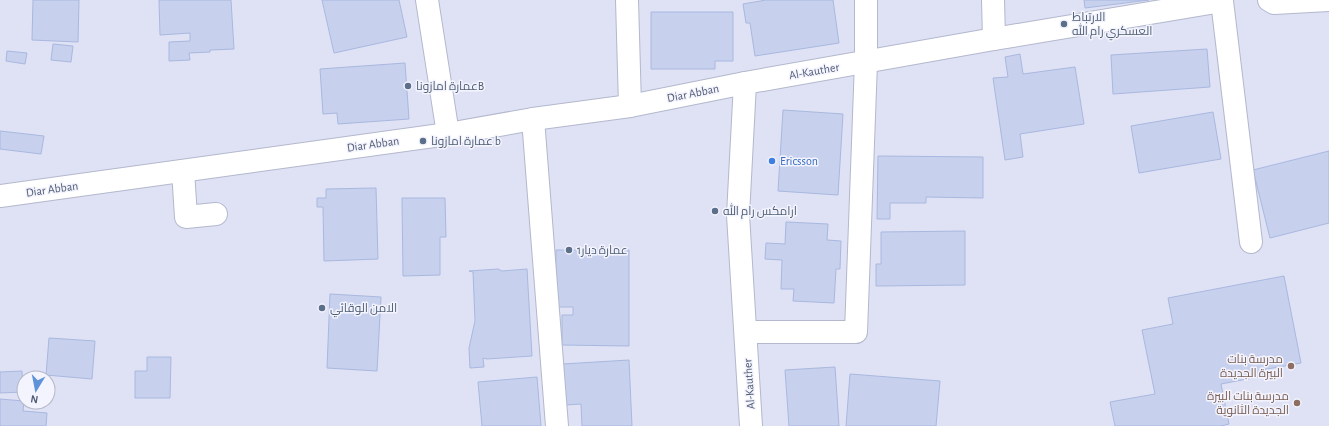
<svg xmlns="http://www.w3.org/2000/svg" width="1329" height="426" font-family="'Alegreya Sans',Cairo,sans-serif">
  <rect width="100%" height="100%" fill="#edeefb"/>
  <path fill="#dfe1f4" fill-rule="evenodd" d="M0,0H1329V426H0ZM24,378H48V402H24Z"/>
  <g fill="#c7d1ee" stroke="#a9b8df">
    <path d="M33,0H79L78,42L32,40Z"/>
    <path d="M159,0H231L234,49L210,50V52L189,53L190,60L169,61V42L190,41V33L160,35Z"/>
    <path d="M322,0H399L407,37L334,53Z"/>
    <path d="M766,0H833L839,43L755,56L750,23H746L743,4Z"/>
    <path d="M1084,0H1149L1085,8Z"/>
    <path d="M651,12H733V61H715V69H651Z"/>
    <path d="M53,44L73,46L71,62L51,60Z"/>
    <path d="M1207,49L1210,87L1113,94L1111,55Z"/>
    <path d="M7,51L27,53L25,64L6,61Z"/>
    <path d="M1020,54L1023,74L1075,67L1084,124L1020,134L1023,157L1005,160L993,78L1008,77L1005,57Z"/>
    <path d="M405,63L409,119L338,124L337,113L323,114L320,69Z"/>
    <path d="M783,110L843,114L838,195L778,191Z"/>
    <path d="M1213,112L1221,159L1139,173L1131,126Z"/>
    <path d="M0,131L44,136L41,154L0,149Z"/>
    <path d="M1329,151V223L1270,238L1253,170Z"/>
    <path d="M878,156L983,157V198L926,197V203H890V219H877Z"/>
    <path d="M376,188L378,259L324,261L323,207H317V198H326V189Z"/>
    <path d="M402,198H445L446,237H440V275L403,276Z"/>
    <path d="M786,222L828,224L827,240L841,241L840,269H836L834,303L793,301L794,289H781L782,260L765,259L766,243L785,244Z"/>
    <path d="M965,231V285L876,286V264H881V232Z"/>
    <path d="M556,250H629V346L562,345V315H573V307H555Z"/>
    <path d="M498,269L502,271L527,269L532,356L487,359L483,358L484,367L470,368L469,348L475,321L473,272L469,271Z"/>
    <path d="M1284,276L1301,363L1262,370L1263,376L1221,384L1229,424L1221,426H1115L1110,402L1155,394L1142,330L1173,324L1168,298Z"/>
    <path d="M330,294L381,297L377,371L327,368Z"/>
    <path d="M49,338L95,341L92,379L46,375Z"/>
    <path d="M147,357H171L170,398H135V371H147Z"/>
    <path d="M629,360L632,426H582L581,404L565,405L563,364Z"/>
    <path d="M835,367L839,426H789L785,370Z"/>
    <path d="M22,371L23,392L0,393V372Z"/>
    <path d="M850,374L940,381L936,426H846Z"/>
    <path d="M537,377L541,426H482L478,382Z"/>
    <path d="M0,399L24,401L23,411L47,413L46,426H0Z"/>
  </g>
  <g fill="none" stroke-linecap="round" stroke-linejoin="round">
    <defs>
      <g id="minor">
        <path d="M427,0L448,134"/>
        <path d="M627,0L630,106"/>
        <path d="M993,0L994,39"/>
        <path d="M1269,0L1274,3L1329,0"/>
        <path d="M1222,1L1251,242"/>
        <path d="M745,83L738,215L751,426"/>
        <path d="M533,119L557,426"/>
        <path d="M183,171L186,217L216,214"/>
        <path d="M0,196L448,134L533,119L630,106L745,83L994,39L1222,1"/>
        <path d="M746,332H856L866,62V0"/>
      </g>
    </defs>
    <use href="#minor" stroke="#b3b8cd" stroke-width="24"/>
    <use href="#minor" stroke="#fff" stroke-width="22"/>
  </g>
  <g fill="#5c6f8a" stroke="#f4f4fe" stroke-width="1.5">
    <circle cx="1064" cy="24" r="4"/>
    <circle cx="408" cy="86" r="4"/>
    <circle cx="423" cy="141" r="4"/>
    <circle cx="715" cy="211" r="4"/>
    <circle cx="569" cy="250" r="4"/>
    <circle cx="322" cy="308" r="4"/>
  </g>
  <circle fill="#3f7fe0" stroke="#f4f4fe" stroke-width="1.5" cx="772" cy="161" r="4"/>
  <g fill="#8d6e63" stroke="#f4f4fe" stroke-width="1.5">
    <circle cx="1291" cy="366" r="4"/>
    <circle cx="1297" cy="403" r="4"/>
  </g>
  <g text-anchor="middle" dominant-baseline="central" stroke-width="3" stroke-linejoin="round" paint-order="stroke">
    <g font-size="12" fill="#4e5e75" stroke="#f4f4fe" text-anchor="start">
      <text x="1072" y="17">الارتباط<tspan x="1072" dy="14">العسكري رام الله</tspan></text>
      <text x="416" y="86">عمارة امازوناB</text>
      <text x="431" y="141">عمارة امازونا b</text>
      <text x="723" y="211">ارامكس رام الله</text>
      <text x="577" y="250">عمارة ديار1</text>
      <text x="330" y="308">الامن الوقائي</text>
    </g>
    <g font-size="12" fill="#515c75" stroke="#f4f4fe">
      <text transform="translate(814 71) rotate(-10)">Al-Kauther</text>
      <text transform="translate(693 93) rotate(-11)">Diar Abban</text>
      <text transform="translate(373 144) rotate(-8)">Diar Abban</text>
      <text transform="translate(52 189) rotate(-8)">Diar Abban</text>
      <text transform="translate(749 384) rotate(-94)">Al-Kauther</text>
    </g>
    <g font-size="12" fill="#366cbe" stroke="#f4f4fe" text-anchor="start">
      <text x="780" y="161">Ericsson</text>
    </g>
    <g font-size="12" fill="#785e54" stroke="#f4f4fe" text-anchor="end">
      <text x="1283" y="359">مدرسة بنات<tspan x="1283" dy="14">البيرة الجديدة</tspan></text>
      <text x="1289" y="396">مدرسة بنات البيرة<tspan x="1289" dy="14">الجديدة الثانوية</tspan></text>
    </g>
  </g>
  <g transform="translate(36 390) rotate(190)"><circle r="19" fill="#f4f4fe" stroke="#b3b7c7"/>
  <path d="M0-3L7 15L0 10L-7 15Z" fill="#5f93d8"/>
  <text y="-6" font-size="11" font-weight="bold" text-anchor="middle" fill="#515c75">N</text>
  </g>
</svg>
